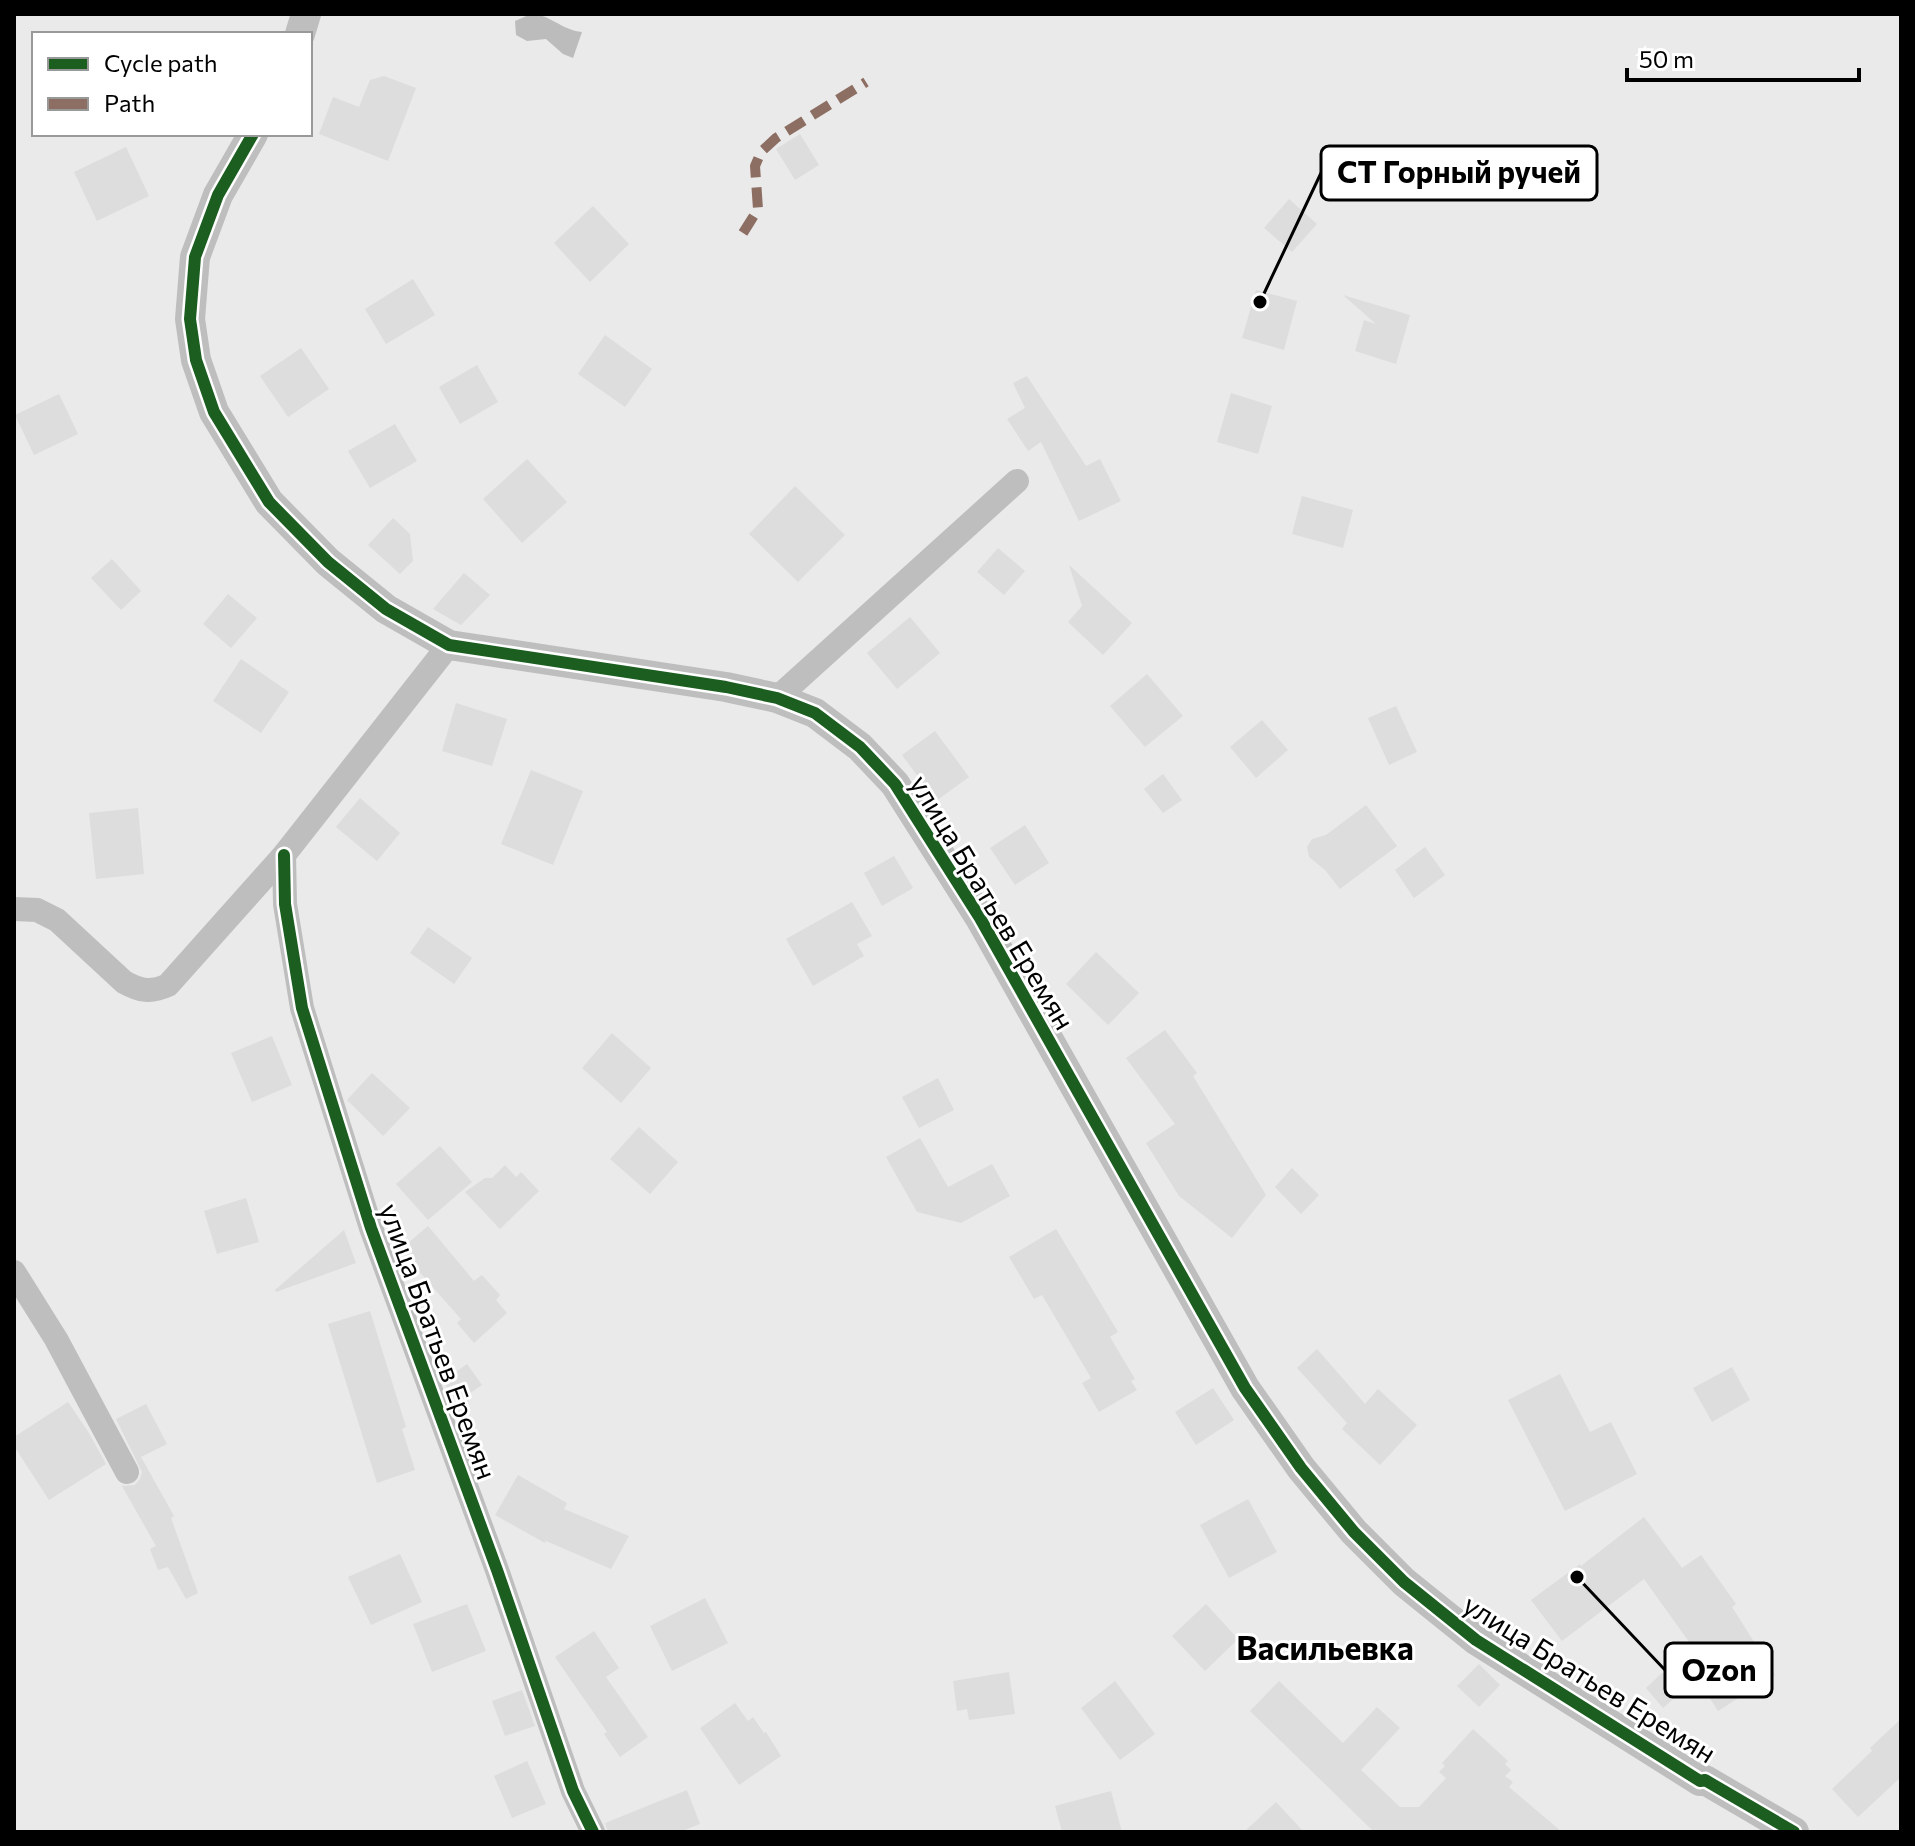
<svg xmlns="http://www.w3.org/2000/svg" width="1915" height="1846" font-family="Commissioner,sans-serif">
  <rect width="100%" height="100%" fill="#fff"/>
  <path fill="#eaeaea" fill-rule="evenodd" d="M14,14H1901V1832H14ZM34,34H310V134H34Z"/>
  <path fill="#bcbcbc" d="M531,14C550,14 561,30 582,32L573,58L563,54L546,39L527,41L516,35L515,21Z"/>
  <g fill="#ddd">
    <path d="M384,76L416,88L388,161L319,134L333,97L359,107L370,80Z"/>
    <path d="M800,134L819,165L795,180L776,149Z"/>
    <path d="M126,147L149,196L97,221L74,172Z"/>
    <path d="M1289,199L1317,224L1292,252L1264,228Z"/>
    <path d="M593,206L629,244L590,282L554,243Z"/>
    <path d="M413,279L435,315L386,344L365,309Z"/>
    <path d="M1256,290L1297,301L1284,350L1242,338Z"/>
    <path d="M1343,295L1410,315L1396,364L1355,351L1364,320L1376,324Z"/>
    <path d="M605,335L652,369L625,407L578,374Z"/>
    <path d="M301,348L329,389L288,417L260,376Z"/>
    <path d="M477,365L498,402L460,424L439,387Z"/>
    <path d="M1027,376L1086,466L1100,459L1121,501L1079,521L1041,442L1028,451L1007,419L1025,408L1013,383Z"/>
    <path d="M1231,393L1272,406L1258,454L1217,442Z"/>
    <path d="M59,394L78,434L34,455L15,415Z"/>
    <path d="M395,424L417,461L370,488L348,451Z"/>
    <path d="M527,459L567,502L522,543L483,499Z"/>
    <path d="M795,486L845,535L798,582L749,534Z"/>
    <path d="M1302,496L1353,510L1343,548L1292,534Z"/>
    <path d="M393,518L410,534L413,561L400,574L368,545Z"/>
    <path d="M998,548L1025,571L1004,595L977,572Z"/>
    <path d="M112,559L141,591L121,610L91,578Z"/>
    <path d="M1069,565L1132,623L1103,655L1068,622L1082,606Z"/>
    <path d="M464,573L490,595L461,625L433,609Z"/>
    <path d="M228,594L257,618L231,648L203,624Z"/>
    <path d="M910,617L940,653L897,689L867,653Z"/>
    <path d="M241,659L289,692L261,733L213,701Z"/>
    <path d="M1147,674L1183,716L1145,747L1110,706Z"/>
    <path d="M456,703L507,719L492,766L442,751Z"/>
    <path d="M1396,706L1417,752L1389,765L1368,718Z"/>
    <path d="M1262,720L1288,750L1256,778L1230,747Z"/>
    <path d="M935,731L969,777L936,801L902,755Z"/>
    <path d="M531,770L583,791L553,865L501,844Z"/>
    <path d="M1163,774L1182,800L1163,813L1144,789Z"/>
    <path d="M360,798L400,833L377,861L336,827Z"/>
    <path d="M1366,805L1397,846L1340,889L1325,870L1309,857L1307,847L1312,839L1326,835Z"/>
    <path d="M138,808L144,874L96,879L89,813Z"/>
    <path d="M1025,825L1049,863L1015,885L990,848Z"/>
    <path d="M1425,847L1445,875L1414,898L1395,870Z"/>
    <path d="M894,856L913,888L882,906L864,873Z"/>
    <path d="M852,902L872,936L857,944L864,956L813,986L786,939Z"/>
    <path d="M428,927L472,958L454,984L410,953Z"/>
    <path d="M1096,952L1139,993L1108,1025L1066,984Z"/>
    <path d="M1165,1030L1197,1073L1193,1076L1266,1195L1232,1238L1179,1196L1146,1143L1175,1124L1126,1058Z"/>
    <path d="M612,1033L651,1068L621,1103L582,1068Z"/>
    <path d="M272,1036L292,1085L252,1102L231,1053Z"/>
    <path d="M372,1073L410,1108L383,1136L347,1100Z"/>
    <path d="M938,1078L954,1110L919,1128L902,1097Z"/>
    <path d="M639,1127L678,1162L650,1194L610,1159Z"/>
    <path d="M920,1138L948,1187L992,1164L1010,1196L961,1223L917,1212L886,1157Z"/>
    <path d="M440,1146L472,1182L428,1220L396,1184Z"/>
    <path d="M505,1165L516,1177L521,1172L539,1191L500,1229L465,1192L485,1178H492Z"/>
    <path d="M1292,1168L1319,1195L1301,1214L1275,1187Z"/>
    <path d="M246,1198L259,1242L217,1254L204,1211Z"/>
    <path d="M428,1226L474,1281L482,1275L500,1295L496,1300L507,1313L474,1343L457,1323L461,1319L400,1250Z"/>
    <path d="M1056,1229L1118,1332L1110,1337L1135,1379L1131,1381L1137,1390L1099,1412L1082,1383L1091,1378L1042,1295L1034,1299L1009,1257Z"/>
    <path d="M344,1230L356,1263L276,1292L275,1290Z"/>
    <path d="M370,1311L406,1427L402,1429L415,1470L377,1483L328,1324Z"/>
    <path d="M1317,1349L1365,1404L1378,1389L1417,1425L1380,1465L1342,1429L1347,1423L1297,1368Z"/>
    <path d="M467,1364L482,1385L457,1402L443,1381Z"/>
    <path d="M1732,1367L1750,1400L1712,1422L1693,1388Z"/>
    <path d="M1560,1374L1590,1432L1611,1422L1637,1474L1565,1511L1508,1400Z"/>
    <path d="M1213,1388L1234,1420L1196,1445L1175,1412Z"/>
    <path d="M68,1402L89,1433L106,1464L49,1500L14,1446V1437Z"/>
    <path d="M146,1404L167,1444L141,1457L174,1516L171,1518L198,1593L186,1599L168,1567L158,1570L150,1549L156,1546L122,1486L135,1485L140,1479L142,1472L116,1419Z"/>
    <path d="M518,1475L567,1503L564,1509L629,1536L611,1569L546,1541L545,1543L495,1515Z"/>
    <path d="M1248,1499L1277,1552L1229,1578L1200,1525Z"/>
    <path d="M1644,1517L1682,1568L1701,1555L1736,1604L1732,1607L1775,1675L1718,1711L1697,1678L1663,1708L1646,1688L1662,1673L1715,1678L1644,1579L1562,1641L1531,1600L1580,1564L1581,1566Z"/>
    <path d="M400,1554L422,1602L371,1625L348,1577Z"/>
    <path d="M705,1598L728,1643L672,1671L650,1626Z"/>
    <path d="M467,1604L486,1651L432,1672L413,1624Z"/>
    <path d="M1206,1604L1238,1639L1205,1671L1172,1636Z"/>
    <path d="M594,1631L619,1668L606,1677L648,1737L620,1757L604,1734L607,1732L555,1657Z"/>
    <path d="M1479,1664L1500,1685L1479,1707L1457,1686Z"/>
    <path d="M1009,1672L1015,1714L969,1720L967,1709L957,1711L953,1681Z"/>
    <path d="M1115,1681L1155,1734L1120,1760L1081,1708Z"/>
    <path d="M1279,1681L1343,1743L1377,1707L1400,1728L1361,1770L1400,1807H1419L1446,1778L1439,1772L1445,1766L1442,1763L1473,1729L1508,1761L1505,1764L1511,1770L1505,1776L1513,1782L1509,1787L1562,1832H1374L1250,1711Z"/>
    <path d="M522,1690L535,1726L505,1736L492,1701Z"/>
    <path d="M735,1703L748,1721L753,1717L764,1733L766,1732L781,1756L739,1785L700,1728Z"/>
    <path d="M1901,1719V1777L1858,1817L1832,1789L1872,1751L1870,1748Z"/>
    <path d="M527,1761L546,1804L512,1818L494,1776Z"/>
    <path d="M687,1790L700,1824L680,1832H608L605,1823Z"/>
    <path d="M1111,1791L1122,1832H1062L1055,1806Z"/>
    <path d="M1276,1802L1304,1832H1244Z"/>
  </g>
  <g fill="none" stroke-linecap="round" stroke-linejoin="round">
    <g stroke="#bebebe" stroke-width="24">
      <path d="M777,698L1017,481"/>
      <path d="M284,855L285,904L302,1008L371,1228L497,1570L573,1791L593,1832"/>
      <path d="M14,909L37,910L57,920L124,982C140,991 151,993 168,985L284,855L449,645"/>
      <path d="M14,1272L56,1339L127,1472"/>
    </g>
    <g stroke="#bebebe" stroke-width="30">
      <path d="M300,34L306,14"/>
      <path d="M253,134L218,195L195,257L190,319L196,360L214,412L269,502L328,562L386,609L449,645L726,687L777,698L815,713L860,747L895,784L980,918L1245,1388L1301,1468L1354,1532L1404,1582L1476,1640L1700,1781L1705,1780L1794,1832"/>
    </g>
    <path stroke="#8d6e63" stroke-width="10" stroke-dasharray="20 10" stroke-linecap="butt" d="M743,233L758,209L755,166L761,152L776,138L866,82"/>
    <defs>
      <g id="cycleway">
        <path d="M253,134L218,195L195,257L190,319L196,360L214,412L269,502L328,562L386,609L449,645L726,687L777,698L815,713L860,747L895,784L980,918L1245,1388L1301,1468L1354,1532L1404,1582L1476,1640L1700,1781L1705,1780L1794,1832"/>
        <path d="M284,855L285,904L302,1008L371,1228L497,1570L573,1791L593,1832"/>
      </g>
    </defs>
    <use href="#cycleway" stroke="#fff" stroke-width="17"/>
    <use href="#cycleway" stroke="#1b5e20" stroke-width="12"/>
  </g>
  <g text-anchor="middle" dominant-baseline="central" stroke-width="6" stroke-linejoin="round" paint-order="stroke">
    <g font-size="28" fill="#000" stroke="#fff">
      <text transform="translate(993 902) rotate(59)">улица Братьев Еремян</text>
      <text transform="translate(439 1341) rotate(70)">улица Братьев Еремян</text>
      <text transform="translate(1590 1678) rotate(32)">улица Братьев Еремян</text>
    </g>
    <g font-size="32" font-weight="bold" fill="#000" stroke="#fff">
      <text x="1325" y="1647">Васильевка</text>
    </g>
  </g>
  <path fill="none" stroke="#000" stroke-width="3" d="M1260 302L1321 173M1577 1577L1665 1670"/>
  <g fill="#000" stroke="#fff" stroke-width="3">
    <circle cx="1260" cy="302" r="8"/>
    <circle cx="1577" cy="1577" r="8"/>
  </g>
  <g fill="#fff" stroke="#000" stroke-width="3">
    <rect x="1321" y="146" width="276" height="54" rx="8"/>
    <rect x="1665" y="1643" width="107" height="54" rx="8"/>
  </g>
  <g font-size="30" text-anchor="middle" font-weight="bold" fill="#000">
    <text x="1459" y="183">СТ Горный ручей</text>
    <text x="1719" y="1681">Ozon</text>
  </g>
  <rect width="1915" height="1846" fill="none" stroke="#000000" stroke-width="32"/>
  <rect x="32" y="32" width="280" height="104" fill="#ffffff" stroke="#999999" stroke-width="2"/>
  <rect x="48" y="58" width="40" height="12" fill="#1b5e20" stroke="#999999" stroke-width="2"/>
  <text x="104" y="72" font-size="24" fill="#000000">Cycle path</text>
  <rect x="48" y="98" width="40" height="12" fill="#8d6e63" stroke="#999999" stroke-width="2"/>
  <text x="104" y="112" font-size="24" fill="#000000">Path</text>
  <path d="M1627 68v12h232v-12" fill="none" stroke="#000000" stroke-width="4"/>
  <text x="1639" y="68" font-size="24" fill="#000000" stroke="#ffffff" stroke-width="6" paint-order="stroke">50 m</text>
</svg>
